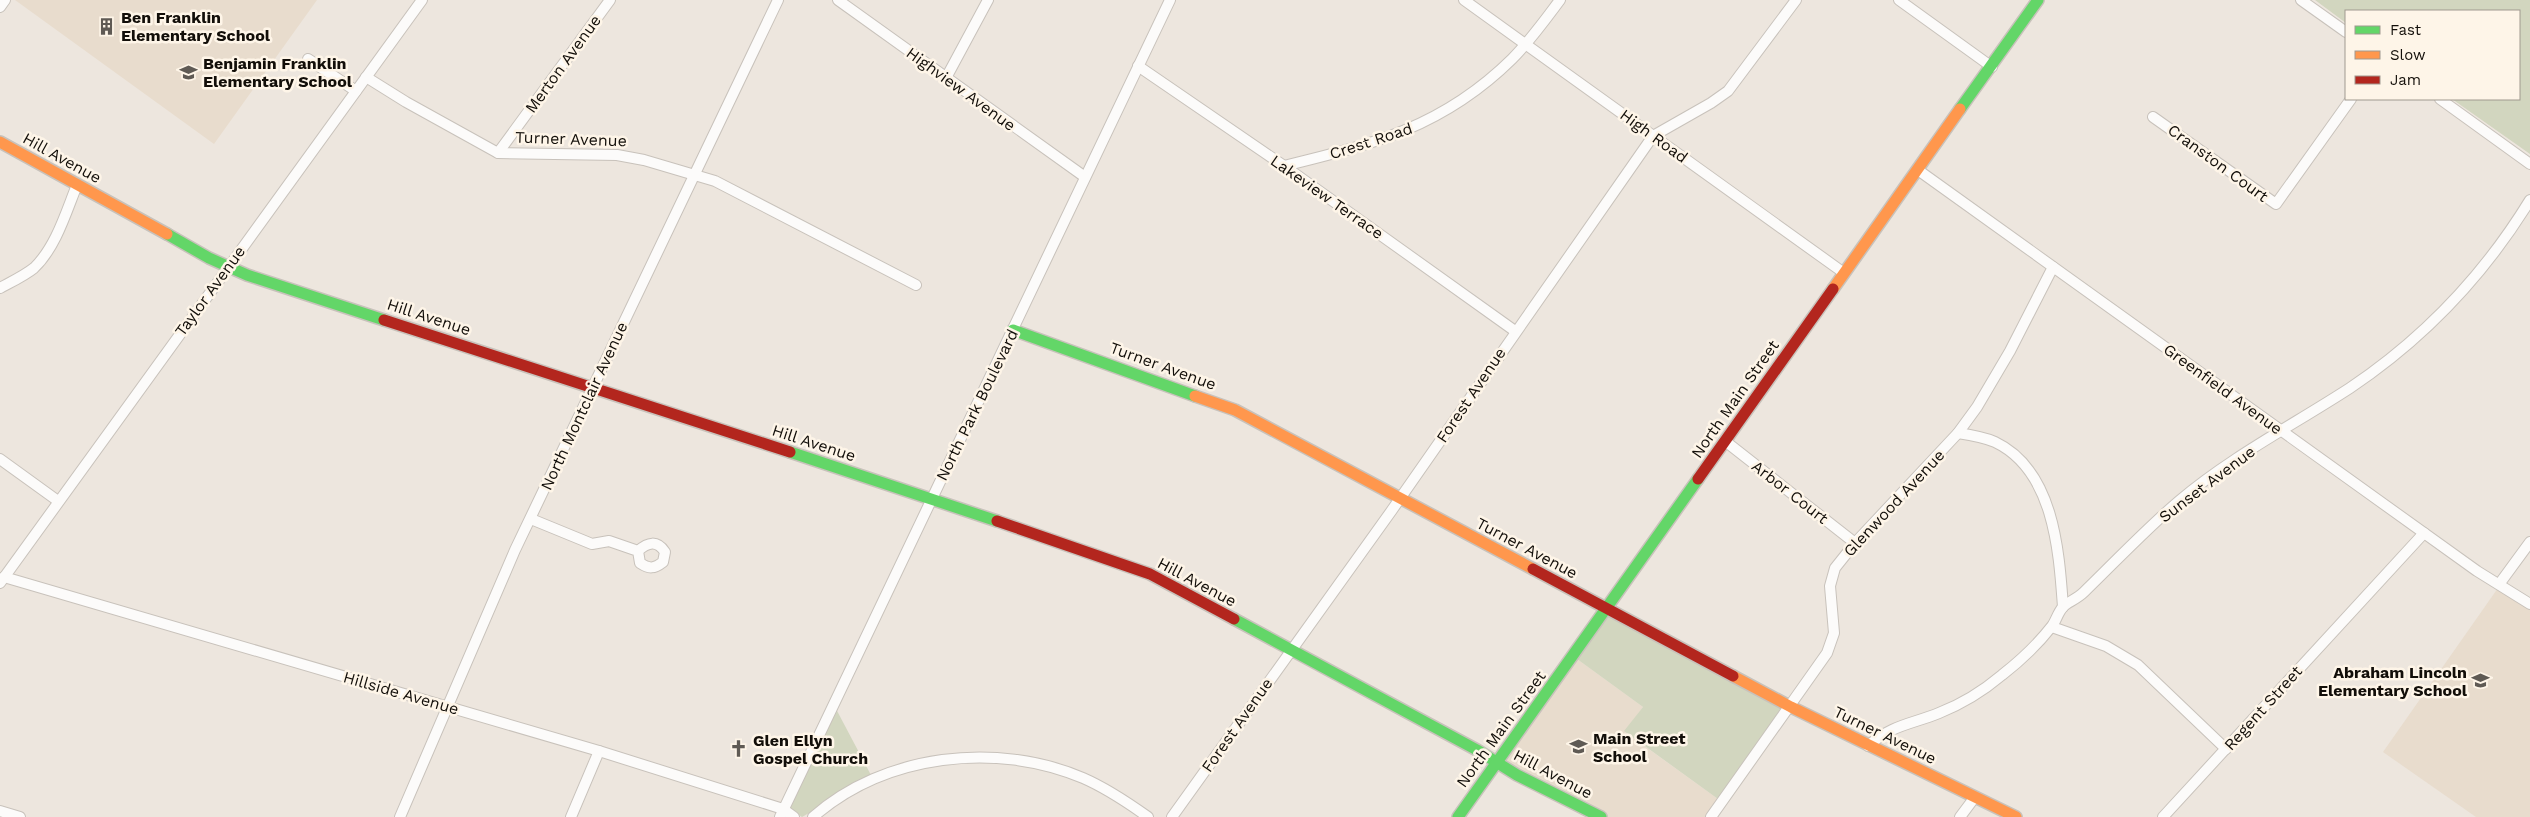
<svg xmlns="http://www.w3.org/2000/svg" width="2530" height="817" font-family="'Work Sans',sans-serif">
  <rect width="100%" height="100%" fill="#ede6de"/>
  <g fill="#e8dccd">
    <path d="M15,0H317L214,144Z"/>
    <path d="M2498,588L2530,610V817H2476L2383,752Z"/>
    <path d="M1577,659L1643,707L1625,732L1718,799L1706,817H1608L1502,762Z"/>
  </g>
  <g fill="#d2d6bf">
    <path d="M2315,0H2530V154L2452,99H2519V11H2346V23Z"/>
    <path d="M1609,616L1784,706L1718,799L1624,731L1643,707L1577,659Z"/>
    <path d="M835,707L872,777L802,817L787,806Z"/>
  </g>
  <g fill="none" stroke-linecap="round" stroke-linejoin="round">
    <defs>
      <g id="street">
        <path d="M838,0L1085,177"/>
        <path d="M1464,0L1844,273"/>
        <path d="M1899,0L1992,67"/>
        <path d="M2301,0L2346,32"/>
        <path d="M0,7L5,0"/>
        <path d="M308,59L356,91"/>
        <path d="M1138,66L1284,166L1515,331"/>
        <path d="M366,77L406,102L498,153L617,155L644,160L715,181L916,285"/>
        <path d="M946,78L988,0"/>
        <path d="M2440,99L2530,164"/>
        <path d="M2153,117L2276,204L2351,99"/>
        <path d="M498,153L610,0"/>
        <path d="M1284,166C1374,144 1443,127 1512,59C1530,41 1545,20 1560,0"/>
        <path d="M1918,170L2477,571L2530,604"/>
        <path d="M0,288C11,282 24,276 34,268C56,247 66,212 77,185"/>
        <path d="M1958,433C1971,435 1984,437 1995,442C2054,470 2059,551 2063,607"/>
        <path d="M1725,441L1855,543"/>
        <path d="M0,459L58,501"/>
        <path d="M531,519L592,544L609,541L638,551L640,563C649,569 654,569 663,562L665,552C657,540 648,542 638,551"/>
        <path d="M4,577L599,751L783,809L794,817"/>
        <path d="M0,583L422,0"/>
        <path d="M2500,583L2530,542"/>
        <path d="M2052,627L2106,646L2138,665L2226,749"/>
        <path d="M1868,746C1891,725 1912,724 1939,713C1962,704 1983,691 2002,675C2020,661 2038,644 2052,626C2056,621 2058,612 2063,607C2066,603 2077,599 2084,592C2115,562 2145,530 2179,501C2231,457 2293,425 2350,388C2423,339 2484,275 2530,200"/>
        <path d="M0,811L20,817"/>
        <path d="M400,817L515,550L778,0"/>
        <path d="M571,817L599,751"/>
        <path d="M780,817L1170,0"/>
        <path d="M813,817C885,754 996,741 1083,778C1106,788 1127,802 1148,817"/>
        <path d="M1172,817L1392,510L1653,136L1711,103L1728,91L1796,0"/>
        <path d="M1711,817L1827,653L1834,633L1830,586L1835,568L1855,543L1958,433L1977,407L2010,351L2053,267"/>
        <path d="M1960,817L1975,797"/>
        <path d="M2163,817L2424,533"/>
      </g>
      <g id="fast">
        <path d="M1960,109L2038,0"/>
        <path d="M167,234L209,258L247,275L384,320"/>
        <path d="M1013,330L1195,396"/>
        <path d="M790,452L997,521"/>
        <path d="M1234,619L1477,750L1517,775L1601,817"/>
        <path d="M1458,817L1698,479"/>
      </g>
      <g id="slow">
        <path d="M0,142L167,234"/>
        <path d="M1833,289L1960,109"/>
        <path d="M1195,396L1235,410L1533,569"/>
        <path d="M1733,676L1791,707L2016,817"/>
      </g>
      <g id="jam">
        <path d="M384,320L790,452"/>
        <path d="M1698,479L1833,289"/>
        <path d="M997,521L1150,574L1234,619"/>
        <path d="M1533,569L1733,676"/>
      </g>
    </defs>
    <use href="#street" stroke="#c8c2bb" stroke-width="12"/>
    <use href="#fast" stroke="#c8c2bb" stroke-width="14"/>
    <use href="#slow" stroke="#c8c2bb" stroke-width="14"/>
    <use href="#jam" stroke="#c8c2bb" stroke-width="14"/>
    <use href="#street" stroke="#fcfbfa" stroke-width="10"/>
    <use href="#fast" stroke="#63d668" stroke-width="11"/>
    <use href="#slow" stroke="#ff974d" stroke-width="11"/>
    <use href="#jam" stroke="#b3261e" stroke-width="11"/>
  </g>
  <defs>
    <symbol id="building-bare" viewBox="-9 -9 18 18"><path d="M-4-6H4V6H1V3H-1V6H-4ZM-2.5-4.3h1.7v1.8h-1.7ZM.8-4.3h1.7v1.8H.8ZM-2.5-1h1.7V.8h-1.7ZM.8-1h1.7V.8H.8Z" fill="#5f5a54" stroke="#fef5e8" stroke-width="2.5" paint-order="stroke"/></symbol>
    <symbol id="school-bare" viewBox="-9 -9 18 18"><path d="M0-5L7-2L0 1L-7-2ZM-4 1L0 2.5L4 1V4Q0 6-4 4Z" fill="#5f5a54" stroke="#fef5e8" stroke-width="2.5" paint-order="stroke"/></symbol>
    <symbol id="church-bare" viewBox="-9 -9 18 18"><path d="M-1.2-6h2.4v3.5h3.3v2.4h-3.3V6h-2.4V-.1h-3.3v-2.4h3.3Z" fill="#5f5a54" stroke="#fef5e8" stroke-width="2.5" paint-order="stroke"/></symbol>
  </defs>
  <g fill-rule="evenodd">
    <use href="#building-bare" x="94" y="14" width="25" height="25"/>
    <use href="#school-bare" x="176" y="60" width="25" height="25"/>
    <use href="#school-bare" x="2468" y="668" width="25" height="25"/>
    <use href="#school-bare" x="1566" y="734" width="25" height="25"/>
    <use href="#church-bare" x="726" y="736" width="25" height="25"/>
  </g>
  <g text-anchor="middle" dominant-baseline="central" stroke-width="5" stroke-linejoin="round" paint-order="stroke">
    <g font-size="16" font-weight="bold" fill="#120e09" stroke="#fef5e8" text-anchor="start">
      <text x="121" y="17">Ben Franklin<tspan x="121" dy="18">Elementary School</tspan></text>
      <text x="203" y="63">Benjamin Franklin<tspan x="203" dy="18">Elementary School</tspan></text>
      <text x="2467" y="672" text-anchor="end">Abraham Lincoln<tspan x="2467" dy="18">Elementary School</tspan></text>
      <text x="1593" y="738">Main Street<tspan x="1593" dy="18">School</tspan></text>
      <text x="753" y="740">Glen Ellyn<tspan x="753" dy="18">Gospel Church</tspan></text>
    </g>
    <g font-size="16" fill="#120e09" stroke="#fef5e8">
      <text transform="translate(563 64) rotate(-54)">Merton Avenue</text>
      <text transform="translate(961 89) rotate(36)">Highview Avenue</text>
      <text transform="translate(1654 136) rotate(36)">High Road</text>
      <text transform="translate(571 139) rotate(2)">Turner Avenue</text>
      <text transform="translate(1371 141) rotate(-18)">Crest Road</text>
      <text transform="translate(62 158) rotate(29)">Hill Avenue</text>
      <text transform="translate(2218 163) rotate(36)">Cranston Court</text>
      <text transform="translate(1327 197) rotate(35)">Lakeview Terrace</text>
      <text transform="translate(210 291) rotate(-54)">Taylor Avenue</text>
      <text transform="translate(429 317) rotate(18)">Hill Avenue</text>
      <text transform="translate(1163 366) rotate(20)">Turner Avenue</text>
      <text transform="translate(2223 389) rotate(36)">Greenfield Avenue</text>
      <text transform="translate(1471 395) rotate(-56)">Forest Avenue</text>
      <text transform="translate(1735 399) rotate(-55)">North Main Street</text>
      <text transform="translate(977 405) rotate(-64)">North Park Boulevard</text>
      <text transform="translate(584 406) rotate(-65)">North Montclair Avenue</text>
      <text transform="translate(814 443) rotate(18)">Hill Avenue</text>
      <text transform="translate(2207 484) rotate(-37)">Sunset Avenue</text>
      <text transform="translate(1790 492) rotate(38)">Arbor Court</text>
      <text transform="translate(1894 503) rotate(-47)">Glenwood Avenue</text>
      <text transform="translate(1527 548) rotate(28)">Turner Avenue</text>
      <text transform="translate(1197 582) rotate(28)">Hill Avenue</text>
      <text transform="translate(401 693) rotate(16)">Hillside Avenue</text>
      <text transform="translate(2263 708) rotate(-48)">Regent Street</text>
      <text transform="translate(1237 725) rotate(-55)">Forest Avenue</text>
      <text transform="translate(1501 729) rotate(-54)">North Main Street</text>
      <text transform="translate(1885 735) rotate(26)">Turner Avenue</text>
      <text transform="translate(1553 774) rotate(28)">Hill Avenue</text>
    </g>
  </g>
  <rect x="2345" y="10" width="175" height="90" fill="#fef5e8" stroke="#a0998f"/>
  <rect x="2355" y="26" width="25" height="8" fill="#63d668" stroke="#a0998f"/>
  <text x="2390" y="35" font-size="15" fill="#120e09">Fast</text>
  <rect x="2355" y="51" width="25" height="8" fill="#ff974d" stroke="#a0998f"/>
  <text x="2390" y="60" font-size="15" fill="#120e09">Slow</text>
  <rect x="2355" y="76" width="25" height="8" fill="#b3261e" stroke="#a0998f"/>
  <text x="2390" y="85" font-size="15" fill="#120e09">Jam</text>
</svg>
